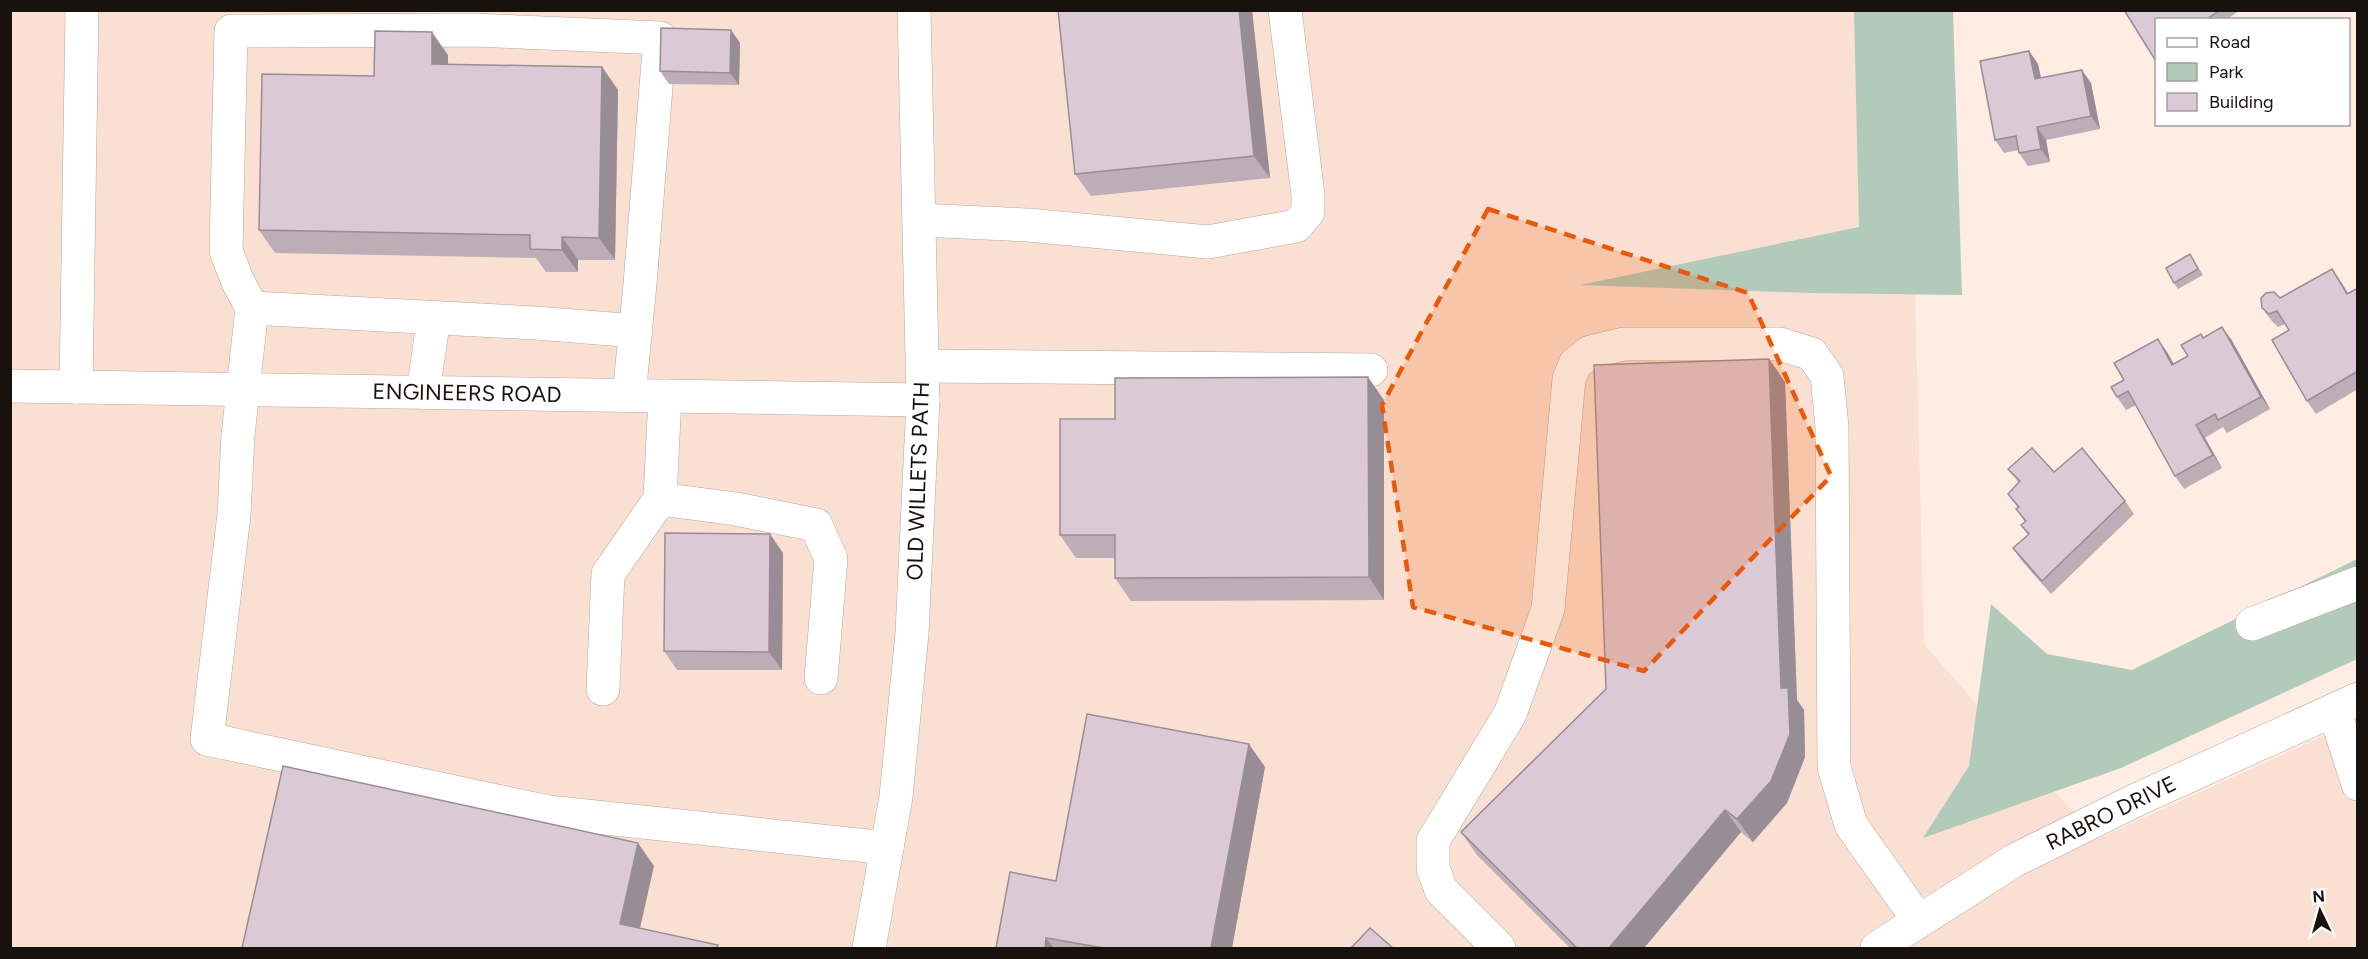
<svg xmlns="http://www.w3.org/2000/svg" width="2368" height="959" font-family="Figtree,sans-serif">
  <rect width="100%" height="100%" fill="#ffece2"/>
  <path fill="#fae0d2" d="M10,11H1908L1924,644L2042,779L2099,838L2357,721V948H11Z"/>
  <g fill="#b1caba">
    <path d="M1854,11H1953L1962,295L1812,293L1580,285L1859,227Z"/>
    <path d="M2357,559V659L2121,768L1923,838L1969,766L1991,604L2047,654L2132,670Z"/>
  </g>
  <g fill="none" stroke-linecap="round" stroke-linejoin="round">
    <defs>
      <g id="minor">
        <path d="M919,220L1028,225L1208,242L1296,226L1308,212V195L1285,10"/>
        <path d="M252,308L536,323L636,331"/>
        <path d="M922,366L1371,370"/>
        <path d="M10,386L923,400"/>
        <path d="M76,387L82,10"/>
        <path d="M423,392L434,317"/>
        <path d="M629,396L640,284L660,38L473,30L231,31L226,251L238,282L252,308L238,435L234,515L207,739L548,812L887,848"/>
        <path d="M660,499L736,509L816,525L831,559L821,678"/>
        <path d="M2252,624L2358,583"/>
        <path d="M603,689L608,574L660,499L665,396"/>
        <path d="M2334,710L2358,784"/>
        <path d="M1499,948L1441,890L1433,868V841L1510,714L1548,609L1569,379L1575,364L1590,352L1624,344H1780L1812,354L1827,376L1832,427L1834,767L1851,825L1919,921"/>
      </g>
      <g id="major">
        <path d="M869,948L896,797L912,633L923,400L914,10"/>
        <path d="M1877,948L2015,860L2136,800L2358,699"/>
      </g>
    </defs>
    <use href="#minor" stroke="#b7a69c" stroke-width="34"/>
    <use href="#major" stroke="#b7a69c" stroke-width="34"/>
    <use href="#minor" stroke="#fff" stroke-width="33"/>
    <use href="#major" stroke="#fff" stroke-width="33"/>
  </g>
  <g fill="#bcadb7">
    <path d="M1252,10L1270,178L1091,196L1075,174Z"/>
    <path d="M2124,10H2240L2230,17L2231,20H2157Z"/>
    <path d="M731,30L740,43L739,85L669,84L660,71Z"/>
    <path d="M2029,51L2038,64L2041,78L2091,83L2100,129L2046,140L2050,162L2028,166L2019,153L2018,150L2004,153L1995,140Z"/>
    <path d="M448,55V64L602,67L618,90L615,260H578V272H546L536,258L275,253L259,230L374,76Z"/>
    <path d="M2190,254L2203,275L2178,289L2174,283Z"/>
    <path d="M2332,269L2348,293L2358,288V389L2316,414L2307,401L2289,330L2285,324L2278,327L2271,320L2262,308Z"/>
    <path d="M2204,337L2231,339L2270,409L2227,433L2223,427L2205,438L2222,468L2184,489L2175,476L2136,405L2126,410L2117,397L2124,380L2167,352L2174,364L2188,356Z"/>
    <path d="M1769,359L1785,382L1797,700L1804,710L1805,757L1787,803L1753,842L1741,832L1644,948H1570L1477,855L1461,832L1606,689Z"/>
    <path d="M1384,400V600L1131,601L1115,578V558H1076L1060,535L1115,419Z"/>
    <path d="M2008,469L2054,472L2125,501L2134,514L2051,594L2022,561L2013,548L2028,535L2021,525L2025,522L2016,509L2018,508L2008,494L2019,483Z"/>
    <path d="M783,553L782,670H677L664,651Z"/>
    <path d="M1265,767L1232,948H996L1056,881Z"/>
  </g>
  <g fill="#998d95">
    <path d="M1239,10H1252L1270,178L1254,156Z"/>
    <path d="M731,30L740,43L739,85L730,73Z"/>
    <path d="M432,32L448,55V87L432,64Z"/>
    <path d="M2029,51L2038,64L2044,92L2035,79Z"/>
    <path d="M602,67L618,90L615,260L599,238Z"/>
    <path d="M2082,70L2091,83L2100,129L2091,116Z"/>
    <path d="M2037,127L2046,140L2050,162L2041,149Z"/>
    <path d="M562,237L578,260V272L562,250Z"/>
    <path d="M2332,269L2341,282L2356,307L2347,294Z"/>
    <path d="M2222,327L2231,339L2270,409L2261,397Z"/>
    <path d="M2158,339L2167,352L2181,377L2172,365Z"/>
    <path d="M1769,359L1785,382L1797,700L1804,710L1805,757L1787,803L1753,842L1737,819L1781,688Z"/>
    <path d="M1368,377L1384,400V600L1369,577Z"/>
    <path d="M2196,425L2205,438L2222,468L2213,455Z"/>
    <path d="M770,534L783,553L782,670L769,652Z"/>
    <path d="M1249,744L1265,767L1232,948H1211Z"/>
    <path d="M1725,810L1741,832L1644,948H1609Z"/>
    <path d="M638,843L654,866L636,946L620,924Z"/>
    <path d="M1046,938L1054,948H1045Z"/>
  </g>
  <g fill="#dbc9d5" stroke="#998d95" stroke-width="1.5">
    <path d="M1058,10H1239L1254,156L1075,174Z"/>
    <path d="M2124,10H2220L2205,20H2157V63Z"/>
    <path d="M661,28L731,30L730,73L660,71Z"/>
    <path d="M375,31L432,32V64L602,67L599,238L562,237V250L530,249V235L259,230L262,74L374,76Z"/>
    <path d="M2029,51L2035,79L2082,70L2091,116L2037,127L2041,149L2019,153L2016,136L1995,140L1980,61Z"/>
    <path d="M2190,254L2198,269L2174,283L2166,268Z"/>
    <path d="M2332,269L2347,294L2358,288V371L2307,401L2272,340L2289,330L2277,311L2269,314L2262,308L2261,298L2266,293L2274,292L2280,298Z"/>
    <path d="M2222,327L2261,397L2218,420L2215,414L2196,425L2213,455L2175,476L2128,391L2117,397L2111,387L2124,380L2114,363L2158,339L2172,365L2188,356L2181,345L2201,334L2203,338Z"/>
    <path d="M1769,359L1781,688H1788L1790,734L1771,781L1737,819L1725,810L1609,948H1577L1461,832L1606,689L1594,365Z"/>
    <path d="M1368,377L1369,577L1115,578V535H1060V419H1115V378Z"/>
    <path d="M2032,448L2054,472L2082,448L2125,501L2042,581L2013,548L2029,534L2021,525L2026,521L2016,509L2019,507L2008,494L2020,481L2008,469Z"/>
    <path d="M665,533L770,534L769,652L664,651Z"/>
    <path d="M1087,714L1249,744L1211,948H1104L1046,938L1045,948H996L1010,872L1056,881Z"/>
    <path d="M283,766L638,843L620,924L718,945L717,948H242Z"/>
    <path d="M1370,928L1393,948H1351Z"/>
  </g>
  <path fill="#e8590c" fill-opacity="0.2" stroke="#e8590c" stroke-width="4.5" stroke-dasharray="12 8" stroke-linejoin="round" d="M1488,209L1748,293L1831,476L1644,671L1413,607L1382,405Z"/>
  <g text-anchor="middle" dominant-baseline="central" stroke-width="5" stroke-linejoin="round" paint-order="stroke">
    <g font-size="22" fill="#18120f" stroke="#fff">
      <text transform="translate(467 393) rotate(1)">ENGINEERS ROAD</text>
      <text transform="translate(918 481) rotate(-88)">OLD WILLETS PATH</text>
      <text transform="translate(2111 813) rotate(-26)">RABRO DRIVE</text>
    </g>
  </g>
  <rect width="2368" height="959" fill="none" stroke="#18120f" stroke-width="24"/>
  <rect x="2155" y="18" width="195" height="108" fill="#ffffff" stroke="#a3a09f" stroke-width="1.5"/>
  <rect x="2167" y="38" width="30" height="9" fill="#ffffff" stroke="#a3a09f" stroke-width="1.5"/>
  <text x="2209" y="48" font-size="18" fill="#18120f">Road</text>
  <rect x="2167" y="63" width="30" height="18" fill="#b1caba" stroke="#a3a09f" stroke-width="1.5"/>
  <text x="2209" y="78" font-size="18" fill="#18120f">Park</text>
  <rect x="2167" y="93" width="30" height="18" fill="#dbc9d5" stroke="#a3a09f" stroke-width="1.5"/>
  <text x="2209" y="108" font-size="18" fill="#18120f">Building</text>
  <g transform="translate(2320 911) rotate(355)" stroke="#ffffff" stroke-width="4.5" paint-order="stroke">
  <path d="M0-4.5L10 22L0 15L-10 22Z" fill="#18120f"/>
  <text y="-9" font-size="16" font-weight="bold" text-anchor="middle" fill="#18120f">N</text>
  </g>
</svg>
